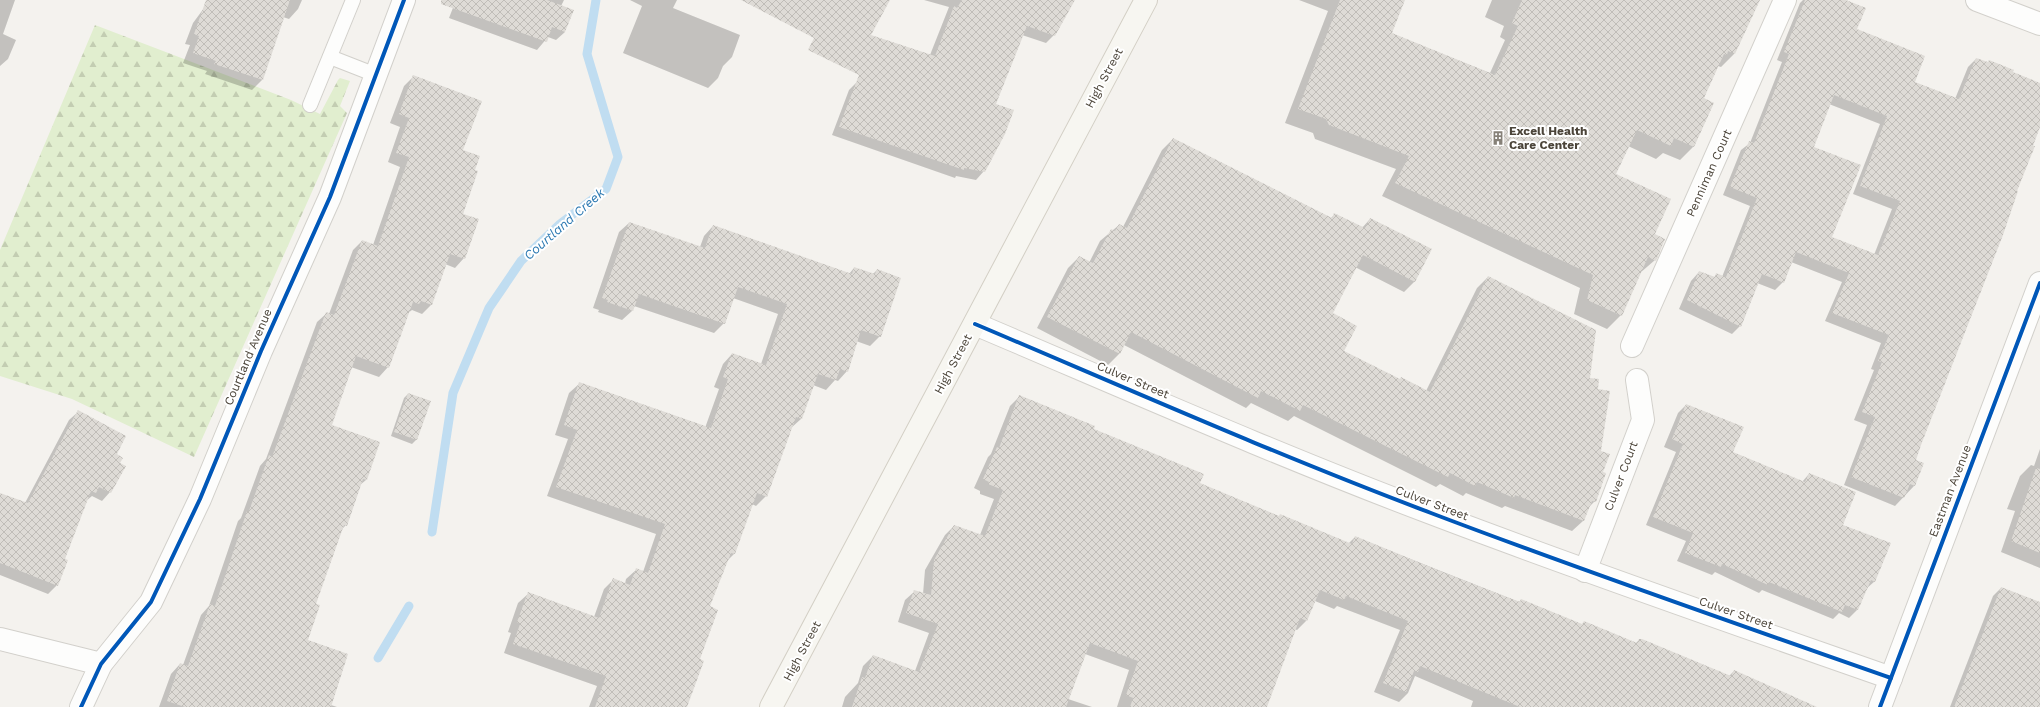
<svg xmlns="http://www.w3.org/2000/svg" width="2040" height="707" font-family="'Work Sans',sans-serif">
  <defs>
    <pattern id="forest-firs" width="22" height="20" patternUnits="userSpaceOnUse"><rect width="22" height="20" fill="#e1eecf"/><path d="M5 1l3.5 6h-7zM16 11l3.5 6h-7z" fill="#c3cdb2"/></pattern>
    <pattern id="building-cross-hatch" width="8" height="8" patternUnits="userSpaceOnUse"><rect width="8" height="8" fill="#dedbd6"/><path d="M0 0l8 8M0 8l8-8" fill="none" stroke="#c0bdb8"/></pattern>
  </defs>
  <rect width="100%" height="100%" fill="#f4f2ee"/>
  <path fill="url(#forest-firs)" d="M95,25L291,100L320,114L338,80L340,78L350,81L340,106L347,113L194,457L72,399L0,376V250Z"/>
  <g fill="#0003" fill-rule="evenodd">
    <path d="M0,0H15L3,34L16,40L8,59L0,66Z"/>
    <path d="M210,0H302L298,9L289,19L283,17L262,80L252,90L205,74L207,71L183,63L190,45L185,44L193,23Z"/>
    <path d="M456,0H564L561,6L565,32L556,40L548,37L537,50L449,18Z"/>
    <path d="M630,0H677L673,8L740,35L732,57L723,66L718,78L708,88L623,53L642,6Z"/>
    <path d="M924,0H1073L1054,35L1046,43L1022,35L995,105L984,171L976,180L956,176L955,178L832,135L849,90L857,82L930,55L949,7Z"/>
    <path d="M1299,0H1404L1391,34L1490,73L1505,40L1500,37L1504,26L1485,17L1492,0H1758L1734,54L1721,67L1718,66L1702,99L1713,103L1693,147L1680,160L1663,153L1656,159L1628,146L1615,174L1654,235L1655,260L1640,273L1621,315L1607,329L1574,314L1580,288L1382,196L1396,169L1315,139L1313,133L1285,123L1328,11Z"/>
    <path d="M1803,0H1844L1856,30L1913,83L1955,99L1968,67L1976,59L2040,84V125L1920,444L1915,461L1923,464L1914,486L1895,506L1844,485L1867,425L1854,420L1874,370L1871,369L1881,343L1825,321L1842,282L1791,262L1783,282L1775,290L1757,283L1740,326L1732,334L1679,309L1691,281L1699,272L1713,278L1717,275L1722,277L1750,206L1723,195L1741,150L1750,143L1782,62L1777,60L1800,3ZM1829,104L1880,124L1853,194L1892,209L1874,255L1831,238L1812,147Z"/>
    <path d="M413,77L462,150L464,258L455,268L445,264L431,305L422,314L412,310L408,313L388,367L379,377L351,367L330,425L378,443L366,480L360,485L346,525L341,530L315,604L307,640L331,705L337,707H159L171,674L180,664L183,665L201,615L209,606L238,521L241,518L260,466L266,459L317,322L327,313L329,314L353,250L362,241L373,245L400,167L388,162L400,127L390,123L404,86Z"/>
    <path d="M1173,139L1330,219L1335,214L1362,228L1370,219L1415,281L1404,292L1355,267L1331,314L1343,351L1399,380L1426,391L1477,288L1488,277L1589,379L1597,390L1602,473L1595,501L1587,509L1583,521L1572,531L1505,506L1502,508L1466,493L1463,496L1440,484L1436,487L1294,416L1288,421L1251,403L1246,408L1124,345L1119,354L1108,365L1037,328L1068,268L1079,257L1089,263L1100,241L1119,225L1123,227L1162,150Z"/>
    <path d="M629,223L700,247L704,236L713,226L849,274L854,268L873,274L877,270L880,336L870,346L856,341L847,371L838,381L835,380L826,390L813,385L801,419L791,428L766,496L756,506L752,504L734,554L726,562L709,607L680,707H589L597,686L504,653L511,633L508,632L518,603L528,594L594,617L604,589L613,580L625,584L626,579L636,570L643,572L656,534L547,496L568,439L555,435L569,393L579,384L705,428L719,389L714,387L723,364L732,354L761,364L778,314L733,298L724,323L714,333L634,306L632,311L622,320L598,312L599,310L593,308L619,232Z"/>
    <path d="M408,394L430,401L416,440L412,444L391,436L404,398Z"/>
    <path d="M1020,396L1093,429L1198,484L1348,544L1355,537L1519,602L1521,600L1581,625L1635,644L1639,640L1729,676L1734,671L1808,707H1471L1473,701L1415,676L1408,693L1399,702L1374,692L1400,630L1337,606L1334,609L1315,601L1306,621L1297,630L1294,629L1266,707H1117L1129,670L1085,654L1068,699L1092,707H842L845,697L858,683L863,666L873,656L915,671L929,633L898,622L905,600L915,591L923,594L925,570L945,535L954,526L980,535L994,499L980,494V491L974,488L988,457L991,454L1010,406Z"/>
    <path d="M1686,405L1732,453L1802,482L1809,474L1842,525L1875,581L1866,589L1857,610L1849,618L1839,613L1833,619L1762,590L1759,593L1715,572L1712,575L1677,561L1686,541L1646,525L1676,452L1664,447L1678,413Z"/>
    <path d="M78,412L115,455L110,492L102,501L92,496L86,501L63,559L57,585L48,594L0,575V494L25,503L69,420Z"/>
    <path d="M2040,449V568L2001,552L2015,511L2007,509L2020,476L2031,465L2034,466Z"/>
    <path d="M2001,588L2040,603V707H1950L1993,596Z"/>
  </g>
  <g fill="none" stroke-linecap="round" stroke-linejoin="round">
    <g stroke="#c0ddf1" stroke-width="9">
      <path d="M432,532L453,393L489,308L521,261L560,224L606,189L618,157L587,54L596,0"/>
      <path d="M378,658L409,606"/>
    </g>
  </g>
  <g fill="url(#building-cross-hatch)" fill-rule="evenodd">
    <path d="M206,0H290L263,80L214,64L216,61L193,53L199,36L194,34Z"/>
    <path d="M441,0H547L574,10L565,32L552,27L547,42L441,4Z"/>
    <path d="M741,0H890L871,35L935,56L954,6L957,8L962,0H1075L1055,36L1027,26L996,104L1014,110L1005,134L985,172L964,168V170L839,127L859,75L808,50L814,38Z"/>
    <path d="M1340,0H1405L1392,33L1495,75L1518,26L1512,23L1522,0H1760L1735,54L1728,51L1727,55L1724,54L1704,98L1714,103L1694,147L1674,138L1671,146L1637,130L1616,174L1671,199L1655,234L1665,239L1656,261L1648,257L1622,316L1587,300L1593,275L1395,183L1409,156L1329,125L1326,119L1298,109Z"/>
    <path d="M1805,0H1846L1866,8L1857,29L1925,56L1915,82L1959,99L1976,58L1988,62L1989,60L2014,70L2013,72L2040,83V127L2033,146H2035L2017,191H2018L2003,235L1921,445L1916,460L1924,463L1915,486L1910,484L1904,498L1851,477L1875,417L1862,412L1882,362L1878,361L1889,335L1832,313L1849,273L1796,252L1784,283L1762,274L1741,327L1687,300L1699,271L1715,277L1716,273L1726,277L1757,198L1730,187L1749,141L1754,143L1789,54L1784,52ZM1834,95L1887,116L1860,186L1900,201L1878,255L1832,237L1861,165L1814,147Z"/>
    <path d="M413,75L482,101L463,150L480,156L475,170L478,171L463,214L479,219L465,259L450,254L432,305L421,301L419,304L413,302L389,368L356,356L332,425L380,442L367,480L363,479L347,526L344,525L316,604L320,605L308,640L348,654L331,707H185L167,701L180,663L188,666L210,604L215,606L247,511H249L269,455L272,457L326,312L334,315L362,240L378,246L409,157L396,153L409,118L399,114Z"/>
    <path d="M1173,138L1332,218L1334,213L1365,228L1370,218L1432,249L1415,282L1363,255L1333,313L1357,326L1344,351L1400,379L1401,377L1430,392L1488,276L1596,330L1590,378L1599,379L1598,389L1610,391L1601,451L1610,454L1603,472L1606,473L1596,502L1592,501L1584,521L1515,495L1514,498L1477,482L1475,486L1450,473L1448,477L1303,405L1300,411L1261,391L1258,398L1131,332L1120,354L1047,317L1079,256L1093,263L1111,229L1115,231L1119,224L1127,228Z"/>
    <path d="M629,222L705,248L713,225L852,274L854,267L875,274L877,269L901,278L881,337L861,330L848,372L840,369L836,380L818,374L802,419L796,417L767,497L757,493L735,554L731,553L710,606L718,610L700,659L704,661L687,707H595L606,676L513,644L520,624L517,622L528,592L599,618L613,578L630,585L636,568L648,573L665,524L556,487L577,430L564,425L579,382L711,428L728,379L723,377L732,353L766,365L787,304L738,287L725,324L639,294L633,311L607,302L608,300L602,298Z"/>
    <path d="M408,393L431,401L417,440L394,432Z"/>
    <path d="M1019,395L1095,426L1094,429L1204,474L1200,483L1279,516L1280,514L1352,544L1355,536L1445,573L1520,602L1521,599L1582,624L1584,621L1637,643L1639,639H1642L1731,676L1734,670L1817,707H1520L1420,666L1418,672L1414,671L1406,692L1383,683L1408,621L1346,596L1344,600L1320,590L1307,621L1300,618L1267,707H1130L1133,698L1126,695L1138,661L1090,643L1066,707H852L862,677L865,678L873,655L919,672L938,624L906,613L914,590L931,595L934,560L954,525L985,536L1003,490L988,484L989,482L983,479L997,447L999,448Z"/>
    <path d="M1686,404L1744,427L1733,452L1805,482L1809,473L1856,492L1843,525L1891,543L1875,582L1871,580L1858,610L1845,605L1842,612L1769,582L1768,585L1722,564L1721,567L1685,553L1693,533L1653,517L1683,444L1672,439Z"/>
    <path d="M78,410L126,436L117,454L123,458L120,463L126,466L111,493L99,487L96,493L91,491L65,559L68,560L58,586L0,563V493L28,503Z"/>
    <path d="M2036,468L2040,469V553L2011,541Z"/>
    <path d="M2001,587L2040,602V707H1954Z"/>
  </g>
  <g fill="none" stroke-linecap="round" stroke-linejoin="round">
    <defs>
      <g id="lane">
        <path d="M330,57L376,75"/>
        <path d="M310,105L353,0"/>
      </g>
      <g id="street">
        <path d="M1977,0L2040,24"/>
        <path d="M975,324C1126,388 1277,455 1431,513C1583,571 1737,624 1891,678"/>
        <path d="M1632,346L1785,0"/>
        <path d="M1585,571L1643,420L1637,380"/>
        <path d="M0,639L101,664"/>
        <path d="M81,707L101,664L151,602L200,499L261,351L330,197L404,0"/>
        <path d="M1880,707L2040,283"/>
      </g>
      <path id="secondary" d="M771,707L1146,0"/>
    </defs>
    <use href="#lane" stroke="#d2d0cb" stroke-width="16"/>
    <use href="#street" stroke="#d2d0cb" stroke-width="24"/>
    <use href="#secondary" stroke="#d3cfc5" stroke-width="24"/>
    <use href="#lane" stroke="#fdfdfc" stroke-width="14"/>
    <use href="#street" stroke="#fdfdfc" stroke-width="22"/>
    <use href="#secondary" stroke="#f7f6f1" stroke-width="22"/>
    <defs>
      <g id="cycleway">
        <path d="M975,324C1126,388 1277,455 1431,513C1583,571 1737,624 1891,678"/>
        <path d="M81,707L101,664L151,602L200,499L261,351L330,197L404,0"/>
        <path d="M1880,707L2040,283"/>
      </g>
    </defs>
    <use href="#cycleway" stroke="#fff" stroke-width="6"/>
    <use href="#cycleway" stroke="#0057b8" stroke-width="4"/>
  </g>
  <defs>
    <symbol id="building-bare" viewBox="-9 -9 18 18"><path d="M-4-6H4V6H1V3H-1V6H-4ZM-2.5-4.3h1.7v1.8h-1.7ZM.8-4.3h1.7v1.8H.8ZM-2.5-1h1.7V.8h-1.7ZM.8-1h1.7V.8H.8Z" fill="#868178" stroke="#fff" stroke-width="2.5" paint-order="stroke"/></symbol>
  </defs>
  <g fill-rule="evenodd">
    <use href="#building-bare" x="1488" y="128" width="20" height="20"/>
  </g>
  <g text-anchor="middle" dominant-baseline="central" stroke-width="4" stroke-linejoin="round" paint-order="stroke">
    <g font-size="12" fill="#4b4439" stroke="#fff">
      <text transform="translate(1104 78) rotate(-62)">High Street</text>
      <text transform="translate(1709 173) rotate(-66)">Penniman Court</text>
      <text transform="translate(248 357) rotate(-67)">Courtland Avenue</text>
      <text transform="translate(953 364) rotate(-62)">High Street</text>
      <text transform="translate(1133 380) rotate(23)">Culver Street</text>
      <text transform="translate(1621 476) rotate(-69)">Culver Court</text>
      <text transform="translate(1950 491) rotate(-69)">Eastman Avenue</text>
      <text transform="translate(1432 503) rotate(21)">Culver Street</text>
      <text transform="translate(1736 613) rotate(19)">Culver Street</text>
      <text transform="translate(802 651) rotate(-62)">High Street</text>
    </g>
    <g font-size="12" font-weight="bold" fill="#4b4439" stroke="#fff" text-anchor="start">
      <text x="1509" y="131">Excell Health<tspan x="1509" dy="14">Care Center</tspan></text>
    </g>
    <g font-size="13" font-style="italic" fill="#2e7ab2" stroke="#fff">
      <text transform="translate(564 224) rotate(-41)">Courtland Creek</text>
    </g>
  </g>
</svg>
